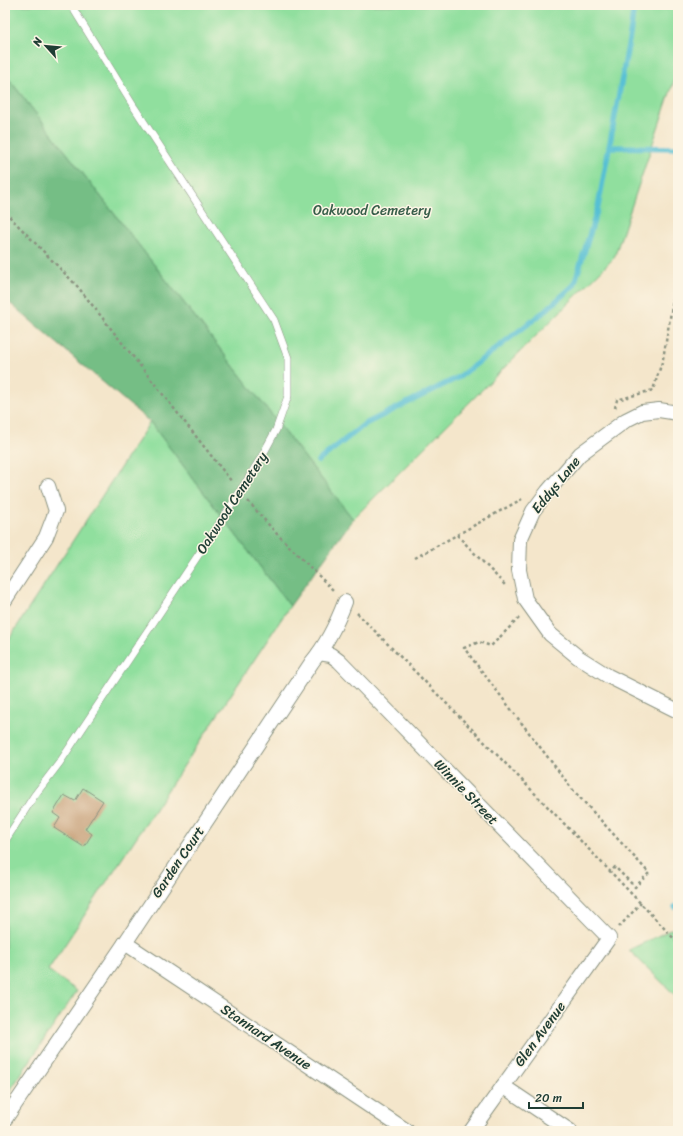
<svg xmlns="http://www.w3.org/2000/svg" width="683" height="1136" font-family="Sriracha,sans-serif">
  <rect width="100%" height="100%" fill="#fcf5e5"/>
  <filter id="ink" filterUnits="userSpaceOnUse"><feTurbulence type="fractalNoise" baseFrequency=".025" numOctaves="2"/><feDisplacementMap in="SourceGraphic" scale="8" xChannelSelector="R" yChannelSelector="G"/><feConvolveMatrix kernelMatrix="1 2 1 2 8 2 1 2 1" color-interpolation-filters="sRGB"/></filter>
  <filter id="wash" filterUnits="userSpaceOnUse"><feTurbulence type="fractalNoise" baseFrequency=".012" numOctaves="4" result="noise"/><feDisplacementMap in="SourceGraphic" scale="16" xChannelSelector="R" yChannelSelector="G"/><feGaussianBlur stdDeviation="0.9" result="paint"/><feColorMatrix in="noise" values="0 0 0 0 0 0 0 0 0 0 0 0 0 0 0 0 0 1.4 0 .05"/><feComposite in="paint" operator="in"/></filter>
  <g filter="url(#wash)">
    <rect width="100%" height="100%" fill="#f4e6cb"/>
    <g fill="#90df9e" stroke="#588e69">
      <path d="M5,5H678V69L614,258L353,519L5,74Z"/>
      <path d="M150,422L290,606L48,970L77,991L5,1098V645Z"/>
      <path d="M678,926V998L629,950Z"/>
    </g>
    <path fill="#74be85" stroke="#4a7e5c" d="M5,74L353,519L290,606L150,422L5,299Z"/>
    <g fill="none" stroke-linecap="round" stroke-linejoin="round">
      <g stroke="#57c0d4" stroke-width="5.5">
        <path d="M609,147L678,148"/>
        <path d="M318,461L365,424L459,377L545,311L574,285L598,207L630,35L634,5"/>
        <path d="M675,907L678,905"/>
      </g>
    </g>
    <g id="blocks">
      <path fill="#c59c74" d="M83,788L103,801L85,829L92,834L84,847L54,828L60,818L53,813L64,795L75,801Z"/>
    </g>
  </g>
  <g filter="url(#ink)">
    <use href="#blocks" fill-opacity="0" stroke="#8a9280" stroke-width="1"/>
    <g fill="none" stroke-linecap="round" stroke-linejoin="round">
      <defs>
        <g id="service">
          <path d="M71,5L134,107L274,320L288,358V396L276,430L262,456"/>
          <path d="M5,841L34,796L60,762L229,509"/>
        </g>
        <g id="minor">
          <path d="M678,413L659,410L642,412L626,420L580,454L548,491L533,511L520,540L519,570L525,599L550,634L578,657L608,676L678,711"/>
          <path d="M5,600L46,537L56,511L48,486"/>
          <path d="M319,653L331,655L339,661L609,938L471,1131"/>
          <path d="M125,943L407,1131"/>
          <path d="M503,1086L570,1131"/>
          <path d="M5,1119L125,943L312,662C326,645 337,623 345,602"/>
        </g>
      </defs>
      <use href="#service" stroke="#8a9280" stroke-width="8"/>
      <use href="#minor" stroke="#8a9280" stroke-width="16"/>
      <g stroke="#8a9280" stroke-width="2.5" stroke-dasharray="3 3" stroke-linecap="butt">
        <path d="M5,212L78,287L232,482"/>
        <path d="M615,408L617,400L653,390L663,359L678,271"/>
        <path d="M248,501L275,532L335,592"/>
        <path d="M457,535L505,585"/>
        <path d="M415,558L522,499"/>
        <path d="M357,613C465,722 573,831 678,943"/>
        <path d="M519,618L491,646L479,642L464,648L573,790L649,873L635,887L615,867L611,872"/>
        <path d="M619,927L641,903"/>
      </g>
      <use href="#service" stroke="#fff" stroke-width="7"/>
      <use href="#minor" stroke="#fff" stroke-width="14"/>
      <defs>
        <path id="service-bridge" d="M229,509L262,456"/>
      </defs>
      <use href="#service-bridge" stroke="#8a9280" stroke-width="8" stroke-linecap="butt"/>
      <use href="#service-bridge" stroke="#fff" stroke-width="7"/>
    </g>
  </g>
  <g text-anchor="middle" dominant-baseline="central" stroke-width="3" stroke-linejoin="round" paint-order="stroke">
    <g font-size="14" fill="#365d49" stroke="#fcf5e5">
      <text x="372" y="210">Oakwood Cemetery</text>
    </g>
    <g font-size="14" fill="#1f3d34" stroke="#fcf5e5">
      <text transform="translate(556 485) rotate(-51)">Eddys Lane</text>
      <text transform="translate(232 503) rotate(-57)">Oakwood Cemetery</text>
      <text transform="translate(466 792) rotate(46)">Winnie Street</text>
      <text transform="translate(178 862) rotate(-56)">Garden Court</text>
      <text transform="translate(540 1034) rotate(-54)">Glen Avenue</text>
      <text transform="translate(266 1037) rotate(34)">Stannard Avenue</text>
    </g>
  </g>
  <rect width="683" height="1136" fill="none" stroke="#fcf5e5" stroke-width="20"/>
  <g transform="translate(46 46) rotate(297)" stroke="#fcf5e5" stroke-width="3" paint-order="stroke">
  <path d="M0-3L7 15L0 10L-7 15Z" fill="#1f3d34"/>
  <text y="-6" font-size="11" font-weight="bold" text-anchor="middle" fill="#1f3d34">N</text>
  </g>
  <path d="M529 1102v6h54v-6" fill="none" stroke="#1f3d34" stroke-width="2"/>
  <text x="535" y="1102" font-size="12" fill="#1f3d34" stroke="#fcf5e5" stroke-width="3" paint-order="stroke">20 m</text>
</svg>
